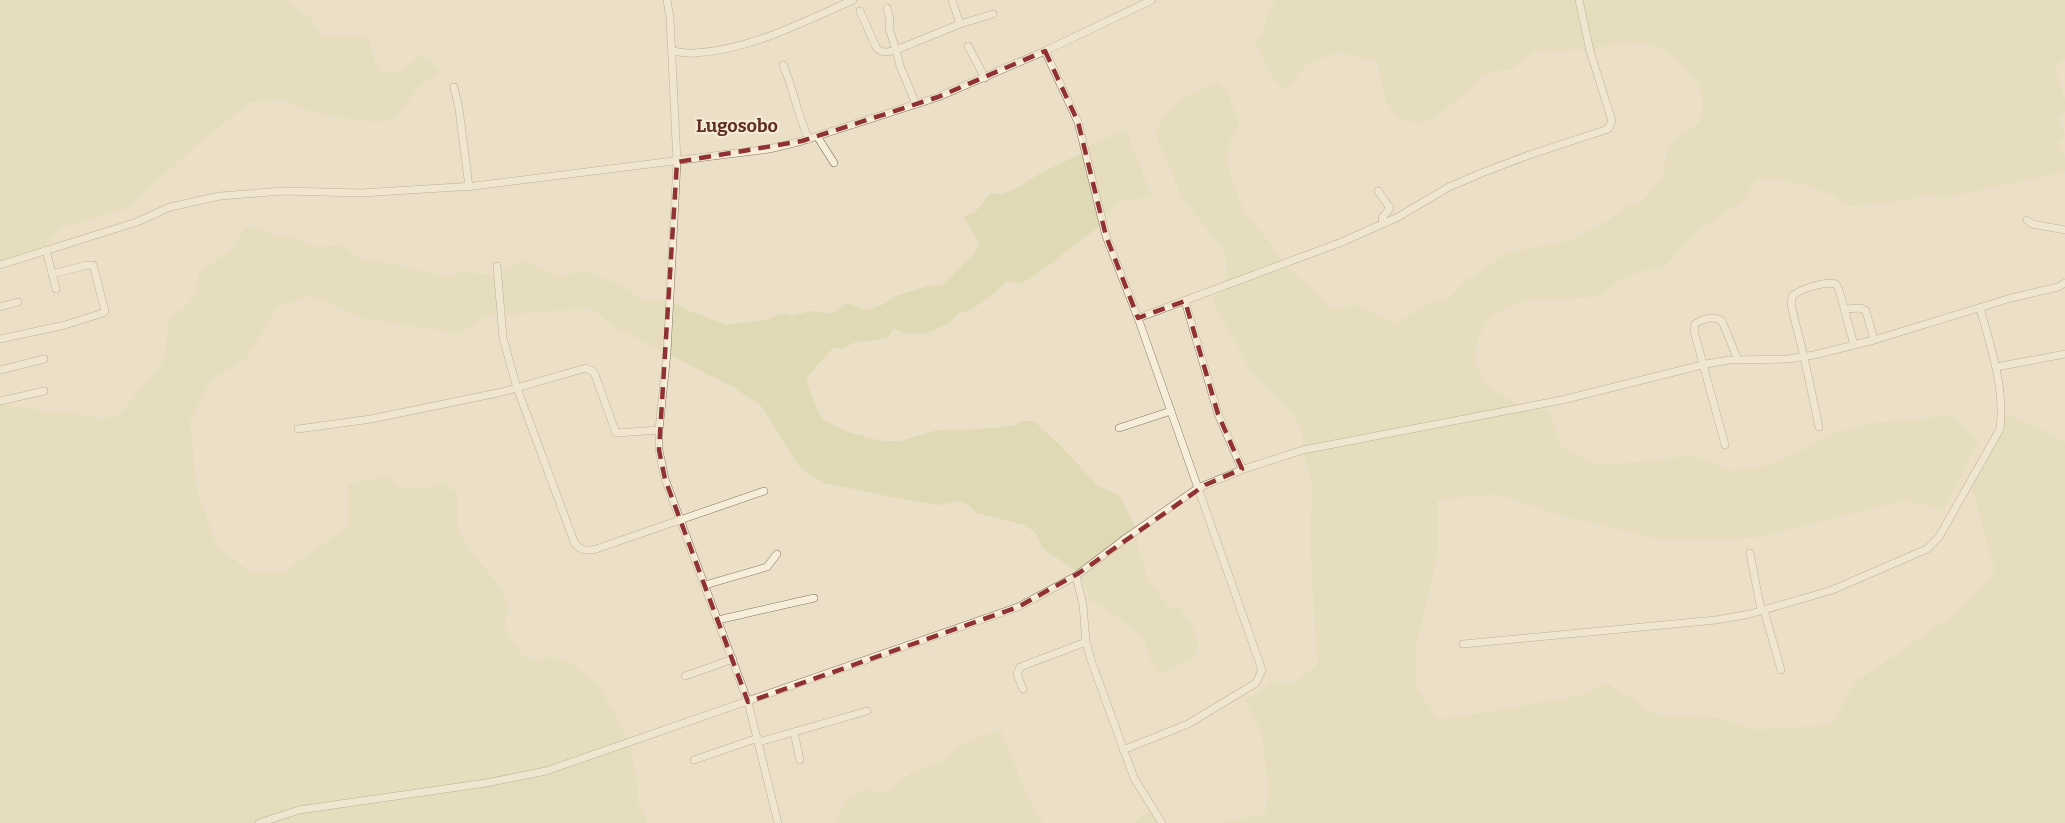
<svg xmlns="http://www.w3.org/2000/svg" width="2065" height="823" font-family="Bitter,serif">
  <rect width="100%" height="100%" fill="#ebe0c7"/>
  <g fill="#e0d9b5">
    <path d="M0,0H285L310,18L322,36H357L369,39L374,60L382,74L401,70L422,55L431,60L441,72L420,86L396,117L378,122L333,117L309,111L282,100L250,102L196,146L126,209L59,228L42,251L0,264Z"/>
    <path d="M1276,0H2065V59L2054,67L2065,99V112L2057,118L2065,135L2059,142L2065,156V172L1948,197L1920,196L1896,202L1850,206L1827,193L1807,186L1781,179H1758L1751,187L1744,200L1699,229L1663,268L1645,270L1624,278L1603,293L1590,298L1529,299L1508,307L1488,319L1477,340L1475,361L1484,383L1522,407L1550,411L1560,446L1600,465L1649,461L1693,455L1731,471L1767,465L1801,451L1834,433L1873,423L1952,416L1979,441L1944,510L1904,500L1756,538L1664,540L1559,515L1496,494L1437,500L1438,552L1415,652L1417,689L1438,719L1482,713L1578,696L1607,683L1654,714L1720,718L1757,730L1815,726L1834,721L1855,682L1951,617L1995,571L1970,482L1991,448L2002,413L2036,426L2065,442V823H1218L1266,814L1268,785L1261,733L1246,700L1272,682L1295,683L1317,664L1310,541L1312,486L1303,450L1302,429L1286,406L1248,368L1229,330L1212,302L1226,277L1227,261L1222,248L1182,198L1155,133L1161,121L1185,96L1217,83L1227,89L1232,105L1240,122L1230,142L1227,157L1230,177L1245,213L1267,239L1284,264L1332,308L1358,305L1396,323L1433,302L1451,296L1466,280L1488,267L1504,253L1570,240L1611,219L1625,205L1639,204L1650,192L1652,187L1662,179L1668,149L1676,137L1688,132L1700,121L1703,104L1699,85L1683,65L1663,50L1643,43L1621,42L1590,51L1577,49L1559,52L1550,50L1535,51L1510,70L1493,71L1480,77L1473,88L1434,118L1424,123L1403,120L1392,111L1386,102L1379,72L1378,60H1369L1337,52L1307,65L1300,72L1294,82L1286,88L1280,86L1268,71L1254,40L1261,35L1266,22V15Z"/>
    <path d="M1126,129L1152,197L1121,200L1103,224L1030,279L1019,284L1007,281L988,298L969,311L958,313L949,323L925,334L904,333L894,328L887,338L853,343L843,349L834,347L806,378L812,397L822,419L851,433L882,441H900L937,430L980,429L1013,426L1022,421H1034L1062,447L1097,485L1120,496L1137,530L1138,547L1148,578L1169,608L1179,607L1192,624L1198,644L1194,658L1158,675L1152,664L1145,643L1138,633L1106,609L1091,601L1079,573L1042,548L1037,535L1026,525L977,513L967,504L958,501L940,505L896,498L825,483L810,475L799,466L761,406L733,387L614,327L591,308L483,317L460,334L362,318L311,296L277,307L248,357L211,380L190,422L197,489L217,546L249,571H285L348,526L347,484L388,476L401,489L429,488L443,481L456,492L458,506L457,529L471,551L502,589L509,607L504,625L511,640L523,655L539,663L548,657L565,660L598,683L606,700L620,721L629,743L637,778V800L648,823H0V404L44,411L69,412L102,419L119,415L164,361L169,319L189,304L196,288L199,273L232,248L245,228L257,226L274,236L288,235L314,247L343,245L360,259L389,263L444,276L464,272L495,275L522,261L560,276L588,271L628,289L642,300H670L687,310L727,325L766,320L781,313L791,316L810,311L832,314L846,303L868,310L882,305L895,296L928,286L942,285L975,253L979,242L963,217L975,212L991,193L1000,194L1013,190L1041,173L1076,156L1087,154L1086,147Z"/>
    <path d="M1000,729L1032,806L1043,823H836L843,802L866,789L886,793L913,771L944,761L958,746Z"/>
    <path d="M1153,808L1162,823H1133Z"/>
  </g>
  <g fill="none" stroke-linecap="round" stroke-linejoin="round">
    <defs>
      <g id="street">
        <path d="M667,0L670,18L677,162L667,353L659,430V450L665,479L748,702L778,823"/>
        <path d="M952,0L960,24"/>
        <path d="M860,11L876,47C881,54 889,52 896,50L889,28L890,19L887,8"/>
        <path d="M968,46L985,78"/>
        <path d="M672,51C679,52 687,54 695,53C750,50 803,22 853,0"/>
        <path d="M1045,51L1078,122L1106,236L1138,318L1198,488L1126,538L1076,576L1083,605L1086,642L1091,660L1134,778L1162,823"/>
        <path d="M783,65C794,89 797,115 809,139"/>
        <path d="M454,87L459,109L469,187"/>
        <path d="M916,104L900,66L896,50L960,24L993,14"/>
        <path d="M817,136L834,163"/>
        <path d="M1378,191L1390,208L1382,218L1383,223"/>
        <path d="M2027,220L2032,224L2065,230"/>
        <path d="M46,250L56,289"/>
        <path d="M0,265L137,222L170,207L220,196L283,191L361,193L474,186L769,149L802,141L938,97L1045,51L1152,0"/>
        <path d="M497,266L503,338L517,388L575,544C582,551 587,551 596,549L764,491"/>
        <path d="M1185,301L1218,414L1242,469"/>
        <path d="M0,307L18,302"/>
        <path d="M1845,309L1861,308L1866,311L1874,340"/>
        <path d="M1138,318L1342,242L1398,217L1449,187L1484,172L1529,155L1608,129L1612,121L1590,51L1579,0"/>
        <path d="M0,339L65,325L103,313L105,311L93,265H87L52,274"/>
        <path d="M1996,367L2065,354"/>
        <path d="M0,370L44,359"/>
        <path d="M0,401L44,391"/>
        <path d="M1819,427L1804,357L1791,305L1792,296C1801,289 1824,281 1836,284L1839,290L1854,345"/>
        <path d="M1119,428L1171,411"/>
        <path d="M298,429L371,419L502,392L586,368L594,372L616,433L659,430"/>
        <path d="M1725,445L1694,331L1695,324C1703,319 1713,315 1722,321L1738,360"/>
        <path d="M1750,553L1761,610"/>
        <path d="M705,585L767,567L777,554"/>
        <path d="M1764,610L1781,670"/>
        <path d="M718,620L814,598"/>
        <path d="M1463,644L1716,620L1750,614L1832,590L1927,549L1939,537L2000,429C2005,388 1991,348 1980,308"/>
        <path d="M685,676L733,659"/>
        <path d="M1023,689L1017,674L1020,667L1086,642"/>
        <path d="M794,732L800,760"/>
        <path d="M759,742L867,711"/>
        <path d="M1123,750L1188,724L1256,683L1262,670L1198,488L1244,469L1303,450L1562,400L1706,364L1729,360L1788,359L1814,355L1874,340L2011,298L2058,287L2065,283"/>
        <path d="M694,760L758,738"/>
        <path d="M259,823L299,810L486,783L546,771L1018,607L1076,576"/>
      </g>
    </defs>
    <use href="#street" stroke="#85735e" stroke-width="8"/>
    <use href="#street" stroke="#f6eeda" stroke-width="7"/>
  </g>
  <path d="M0 0H2065V823H0ZM1045,51L1078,122L1106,236L1138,318L1185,301L1218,414L1242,469L1205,485L1079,573L1018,607L748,702L665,479L659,450L677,162L802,141L938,97Z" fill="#ebe0c7" fill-opacity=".55" fill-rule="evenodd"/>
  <path fill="none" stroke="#903233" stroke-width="4.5" stroke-dasharray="12 8" stroke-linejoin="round" d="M1045,51L1078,122L1106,236L1138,318L1185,301L1218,414L1242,469L1205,485L1079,573L1018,607L748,702L665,479L659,450L677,162L802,141L938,97Z"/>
  <g text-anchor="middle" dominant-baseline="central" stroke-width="4.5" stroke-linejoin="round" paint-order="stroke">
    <g font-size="18" font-weight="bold" fill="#602f23" stroke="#f3ebd6">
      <text x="737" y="126">Lugosobo</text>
    </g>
  </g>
</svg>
